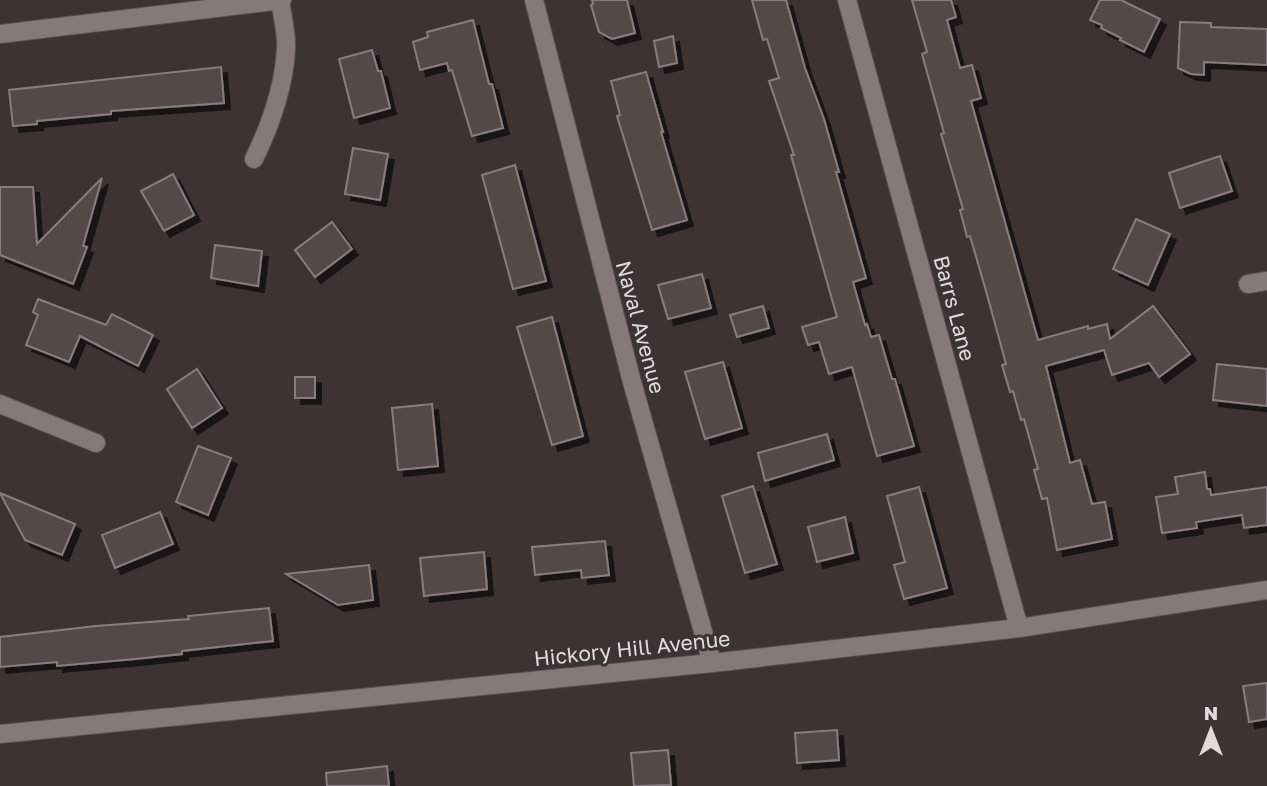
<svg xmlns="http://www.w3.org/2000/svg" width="1267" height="786" font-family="'Golos Text',sans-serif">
  <defs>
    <filter id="shadow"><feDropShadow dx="6" dy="6" stdDeviation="0" flood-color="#0009"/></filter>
  </defs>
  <rect width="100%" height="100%" fill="#3d3432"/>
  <g fill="#534947" stroke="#887d7b" stroke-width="2" filter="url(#shadow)">
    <path d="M592,0H627L635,33L612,39L599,32L591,5L593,4Z"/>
    <path d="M752,0H786L805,68L824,119L839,172H836L866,278L853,282L865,325L867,324L871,337L879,335L892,379H895L914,446L877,456L852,367L829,374L819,342L808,345L802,327L837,317L791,155H794L769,81L779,78L767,39L763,40Z"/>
    <path d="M912,0H951L956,17L947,20L960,68L972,65L981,98L971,101L1038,340L1088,326V329L1107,324L1110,339L1153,306L1190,354L1159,377L1149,363L1112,375L1104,350L1046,366L1070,463L1080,460L1092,504L1105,502L1112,539L1057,550L1047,498L1042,499L1034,470L1038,469L1024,419L1021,420L1013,391L1010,392L1002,365L1006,364L986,291L970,236L967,237L960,210L963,209L941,134L944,133L922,54L927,52Z"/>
    <path d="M1100,0H1121L1160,19L1144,52L1120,40L1121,38L1101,28L1102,25L1090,20Z"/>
    <path d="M473,20L489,84H492L503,128L472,136L452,70L449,71L447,63L420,70L413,42L428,37L427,32Z"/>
    <path d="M1180,22L1211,23V27L1267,29V65L1204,62V75L1191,74L1178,68Z"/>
    <path d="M673,36L677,63L659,67L654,41Z"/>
    <path d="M372,50L378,71H381L390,108L354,118L339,59Z"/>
    <path d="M221,67L224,103L111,111V114L37,121V124L13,126L9,90Z"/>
    <path d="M646,72L663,132H661L687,220L652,230L617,116L620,115L611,81Z"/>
    <path d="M353,148L388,154L380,200L345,194Z"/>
    <path d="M1220,156L1232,191L1180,208L1169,173Z"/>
    <path d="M515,165L546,281L513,289L482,175Z"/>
    <path d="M173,174L194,215L164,231L141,191Z"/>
    <path d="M102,178L83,246L87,247L73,284L0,255V187H33L37,244Z"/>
    <path d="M1136,219L1170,234L1148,285L1113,269Z"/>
    <path d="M332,222L352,249L315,277L295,250Z"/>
    <path d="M215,245L262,251L258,286L211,278Z"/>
    <path d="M702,274L711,308L668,319L658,285Z"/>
    <path d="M38,299L106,325L112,314L153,335L138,366L80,336L69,362L26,345L38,315L33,312Z"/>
    <path d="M763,306L769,328L737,337L730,315Z"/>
    <path d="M552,317L583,436L552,445L517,327Z"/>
    <path d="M723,362L742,428L705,439L685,372Z"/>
    <path d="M1217,364L1267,369V406L1213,400Z"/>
    <path d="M197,369L222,408L192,428L167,389Z"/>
    <rect x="295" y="377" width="20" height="21"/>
    <path d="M432,404L438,466L398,470L392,408Z"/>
    <path d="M827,434L834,460L765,481L758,453Z"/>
    <path d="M198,446L231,458L208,515L176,502Z"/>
    <path d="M1205,472L1207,489H1210L1211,495L1267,487V525L1244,528L1242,515L1196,522L1197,528L1162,533L1156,497L1178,494L1175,477Z"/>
    <path d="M753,486L777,564L745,573L722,496Z"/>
    <path d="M919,487L947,588L904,599L894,565L905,562L887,496Z"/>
    <path d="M0,493L75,524L62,555L25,540Z"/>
    <path d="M160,512L173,544L115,568L102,535Z"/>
    <path d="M845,517L853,553L817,562L808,527Z"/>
    <path d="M605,541L609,575L582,578L581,570L535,575L532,547Z"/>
    <path d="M484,552L487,589L424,596L420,558Z"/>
    <path d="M369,565L373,600L338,605L286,574Z"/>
    <path d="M269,608L273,641L182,651V654L135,659L57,666V662L0,667V637L96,626L189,619L188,616Z"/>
    <path d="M1267,683V719L1249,722L1243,686Z"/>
    <path d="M837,730L839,760L797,763L795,733Z"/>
    <path d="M668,750L671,785L634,786L631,753Z"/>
    <path d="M387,766L389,786H327L326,773Z"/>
  </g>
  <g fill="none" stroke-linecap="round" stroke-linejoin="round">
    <defs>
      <g id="minor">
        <path d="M534,0L632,382L712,663"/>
        <path d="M847,0L1019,628"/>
        <path d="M0,34L282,0"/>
        <path d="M254,159C271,124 284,88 286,49C287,33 282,16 280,0"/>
        <path d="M1248,284L1267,281"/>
        <path d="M0,404L96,443"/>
        <path d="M0,734L712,663L1019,628L1267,590"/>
      </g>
    </defs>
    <use href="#minor" stroke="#595150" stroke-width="20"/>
    <use href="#minor" stroke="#857a78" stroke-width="18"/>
  </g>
  <g text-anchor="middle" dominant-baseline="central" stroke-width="6" stroke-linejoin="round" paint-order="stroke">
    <g font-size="21" fill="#e1dbda" stroke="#3d3432">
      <text transform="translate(955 308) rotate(75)">Barrs Lane</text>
      <text transform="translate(641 327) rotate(75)">Naval Avenue</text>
      <text transform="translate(632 648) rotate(-6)">Hickory Hill Avenue</text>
    </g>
  </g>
  <g transform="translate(1211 730)" stroke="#3d3432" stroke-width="5" paint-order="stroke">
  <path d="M0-5L12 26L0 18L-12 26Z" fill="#e1dbda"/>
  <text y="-10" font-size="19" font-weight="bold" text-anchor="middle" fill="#e1dbda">N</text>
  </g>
</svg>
